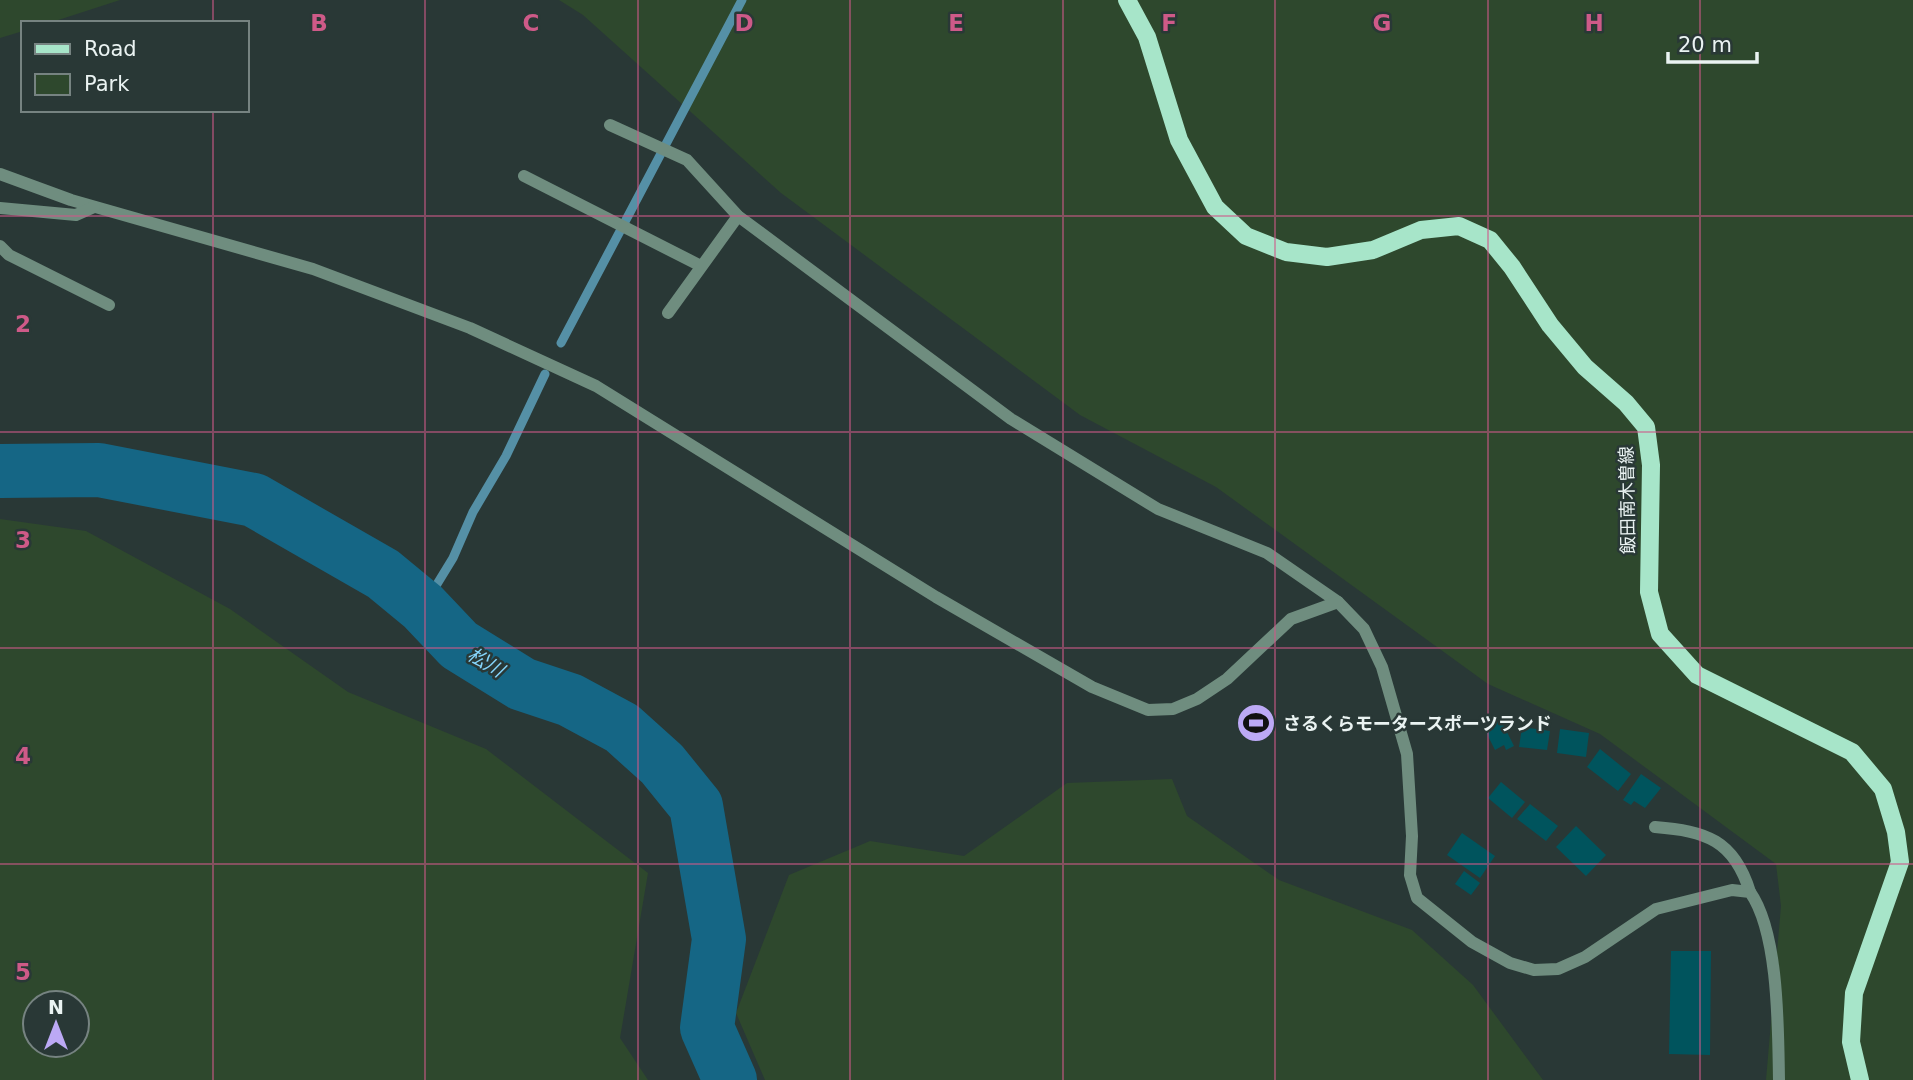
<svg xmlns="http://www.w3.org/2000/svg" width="1913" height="1080" font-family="'DejaVu Sans','Noto Sans JP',sans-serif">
  <rect width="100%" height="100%" fill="#293836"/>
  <g fill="#2e482d" fill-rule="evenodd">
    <path d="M0,0H120L49,23H23V31L0,38Z"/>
    <path d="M559,0H1913V1080H1766L1781,906L1776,864L1600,734L1488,684L1216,487L1080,415L781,193L583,15Z"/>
    <path d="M0,519L86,531L230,609L348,692L486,749L648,873L620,1038L648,1080H0ZM77,1003V1045H35V1003Z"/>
    <path d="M1172,779L1187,816L1279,880L1412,930L1473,985L1543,1080H765L736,1013L789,875L870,841L964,856L1067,783Z"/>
  </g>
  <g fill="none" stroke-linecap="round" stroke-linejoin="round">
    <g stroke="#5590a6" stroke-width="9">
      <path d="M561,343L742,0"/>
      <path d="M423,607L453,558L473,512L506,456L545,374"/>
    </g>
    <path stroke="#156685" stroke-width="54" d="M0,471L99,470L254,500L383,574L423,607L459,645L522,684L570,700L622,728L662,764L696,806L719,939L707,1028L730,1080"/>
  </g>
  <g fill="#00545d">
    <path d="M1501,720L1514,746L1506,750L1504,745L1495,750L1484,728Z"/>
    <path d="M1522,727L1550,731L1547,750L1519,747Z"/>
    <path d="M1560,729L1589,733L1586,757L1557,753Z"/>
    <path d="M1600,749L1631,774L1618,791L1587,767Z"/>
    <path d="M1641,774L1661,788L1645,808L1634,801L1631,805L1623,800Z"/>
    <path d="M1501,782L1525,802L1512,818L1488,798Z"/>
    <path d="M1530,804L1558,826L1546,841L1517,819Z"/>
    <path d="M1576,826L1606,855L1586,876L1556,847Z"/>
    <path d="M1462,833L1495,856L1480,878L1447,855Z"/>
    <path d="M1464,871L1480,883L1471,895L1455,884Z"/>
    <path d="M1671,951H1711L1710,1055L1669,1054Z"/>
  </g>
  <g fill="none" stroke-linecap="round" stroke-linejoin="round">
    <g stroke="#6f8d7f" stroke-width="12">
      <path d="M610,125L687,160L738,216L1011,419L1158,509L1267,553L1338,602L1364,629L1382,667L1407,754L1412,836L1410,875L1417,898L1472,942L1510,963L1534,970L1558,969L1585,957L1656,909L1732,890L1750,892C1779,933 1778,1029 1779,1080"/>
      <path d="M0,174L71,200L313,269L470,328L596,386L936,597L1092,687L1148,710L1173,709L1197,699L1227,679L1291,619L1338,602"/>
      <path d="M524,176L701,266"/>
      <path d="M0,208L76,215L94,207"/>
      <path d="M0,246L9,255L109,305"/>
      <path d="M668,313L738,216"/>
      <path d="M1655,827C1706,831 1734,840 1750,892"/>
    </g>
    <path stroke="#a7e5c9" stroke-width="18" d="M1127,0L1147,37L1179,140L1215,207L1246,236L1286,252L1327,257L1373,250L1421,230L1459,226L1490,240L1512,267L1550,325L1585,367L1626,403L1646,427L1651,465L1649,592L1660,634L1697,675L1852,752L1883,789L1896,832L1900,862L1854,993L1851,1042L1860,1080"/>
  </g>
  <path fill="none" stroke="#ce5a88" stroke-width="2" stroke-opacity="0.55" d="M213,0V23M425,0V1080M638,0V1080M850,0V1080M1063,0V1080M1275,0V1080M1488,0V1080M1700,0V1080M213,110V1080M0,216H1913M0,432H1913M0,648H1913M0,864H1913"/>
  <defs>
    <symbol id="stadium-disc" viewBox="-11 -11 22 22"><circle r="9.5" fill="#bca9f5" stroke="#293836"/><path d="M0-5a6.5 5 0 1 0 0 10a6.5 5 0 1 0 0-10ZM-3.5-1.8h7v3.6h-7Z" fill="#111"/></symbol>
  </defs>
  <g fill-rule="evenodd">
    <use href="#stadium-disc" x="1234" y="701" width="44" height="44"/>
  </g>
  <g text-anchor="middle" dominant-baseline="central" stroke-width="5" stroke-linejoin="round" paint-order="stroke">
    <g font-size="18" fill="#eaf3f2" stroke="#293836">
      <text transform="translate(1627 500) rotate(-91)">飯田南木曽線</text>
    </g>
    <g font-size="18" font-weight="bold" fill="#eaf3f2" stroke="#293836" text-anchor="start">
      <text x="1283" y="723">さるくらモータースポーツランド</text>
    </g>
    <g font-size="19" font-style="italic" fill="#85d5fb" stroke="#293836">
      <text transform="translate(486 662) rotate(31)">松川</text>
    </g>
  </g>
  <g font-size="23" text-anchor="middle" font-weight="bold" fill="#ce5a88" stroke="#293836" stroke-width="5" stroke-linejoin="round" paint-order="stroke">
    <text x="319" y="31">B</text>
    <text x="531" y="31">C</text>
    <text x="744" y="31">D</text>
    <text x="956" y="31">E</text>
    <text x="1169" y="31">F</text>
    <text x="1382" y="31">G</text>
    <text x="1594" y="31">H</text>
    <text x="23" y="332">2</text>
    <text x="23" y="548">3</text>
    <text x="23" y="764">4</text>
    <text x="23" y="980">5</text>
  </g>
  <rect x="21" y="21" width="228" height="91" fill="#293836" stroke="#768381" stroke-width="2"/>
  <rect x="35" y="44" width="35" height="10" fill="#a7e5c9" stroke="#768381" stroke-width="2"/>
  <text x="84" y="56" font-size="21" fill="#eaf3f2">Road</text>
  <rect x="35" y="74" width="35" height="21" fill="#2e482d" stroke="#768381" stroke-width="2"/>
  <text x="84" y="91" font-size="21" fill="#eaf3f2">Park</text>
  <g transform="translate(56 1024)"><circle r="33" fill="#293836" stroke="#768381" stroke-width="2"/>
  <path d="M0-5L12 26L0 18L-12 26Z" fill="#bca9f5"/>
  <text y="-10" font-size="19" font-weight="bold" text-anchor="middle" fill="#eaf3f2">N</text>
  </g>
  <path d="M1668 52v10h89v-10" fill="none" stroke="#eaf3f2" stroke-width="3.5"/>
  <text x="1678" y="52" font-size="21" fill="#eaf3f2" stroke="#293836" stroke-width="5" paint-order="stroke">20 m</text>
</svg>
